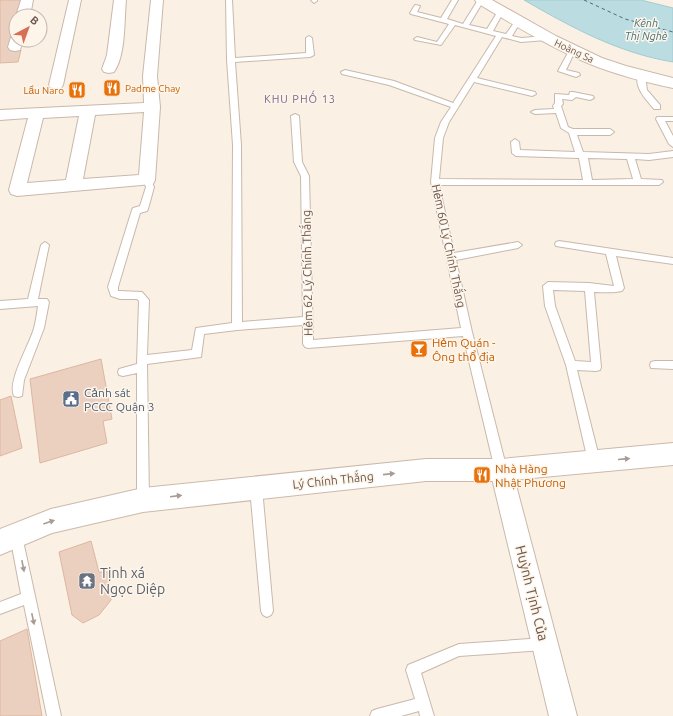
<svg xmlns="http://www.w3.org/2000/svg" width="673" height="716" font-family="Ubuntu,sans-serif">
  <rect width="100%" height="100%" fill="#faf1e4"/>
  <path fill="#bbdce1" stroke="#a2cbd1" d="M524,0H641L673,8V62C618,53 571,27 524,0Z"/>
  <g fill="none" stroke-linecap="round" stroke-linejoin="round">
    <path stroke="#46737a" stroke-width="1" stroke-dasharray="3.5 3" stroke-linecap="butt" d="M584,0L625,19L673,32"/>
  </g>
  <g fill="#ecd0bf" stroke="#ddb6a1">
    <path d="M0,0H23L21,16H16V33L12,50H21L18,62L0,63Z"/>
    <path d="M101,359L112,419L103,421L107,443L40,463L30,379Z"/>
    <path d="M11,396L22,448L0,456V400Z"/>
    <path d="M91,541L99,572H108L111,600L99,615L83,623L72,615L59,552Z"/>
    <path d="M27,629L42,716H0V641Z"/>
  </g>
  <g fill="none" stroke-linecap="round" stroke-linejoin="round">
    <defs>
      <g id="lane">
        <path d="M226,0H232L235,58L306,53V38L309,36L312,38L314,55L310,57L235,62L241,145L242,322L303,317L301,176L294,162L291,116L295,114L299,116L302,162L309,176L313,340L461,328L431,182L435,138L441,122L451,107L389,85L342,74L341,72L345,70L394,81L453,103L496,36L455,25L441,45L415,40L414,39L417,37L437,42L449,24L411,14L410,13L415,5L420,6L417,12L441,18L452,0H458L447,19L463,24L478,0H484L469,25L487,29L498,11L501,9L504,11L493,31L506,34L516,20L518,19L521,21L512,36L521,38L546,36L549,38L546,40L521,42L502,37L477,78L535,92L536,94L532,96L474,82L449,122L443,138L439,179L583,180L579,158L516,156L512,153L511,142L515,139L519,142L520,150L575,152L569,133L561,128L556,113L535,114L531,112L535,110L554,109L553,106L555,103V94L569,95L570,92H573L593,96L594,98L590,100L576,97L572,100L562,99L563,104L561,106L568,127L573,129H610L614,132L610,135H577L583,152L649,154L673,151V157L649,160L635,159L641,179L662,180L663,182L659,185H439L454,253L518,242L522,245L518,248L456,260L472,332L507,470L505,474L501,475L497,474L495,470L463,336L308,348L305,347L303,344V325L237,330L204,334L201,357L147,364L149,500L147,504L143,505L139,504L137,500V373L123,376L119,375L118,372L119,369L137,364L139,301L137,299H120L111,296L108,287L132,210L133,208L140,206L146,187L143,180L144,178H150L154,187L148,209L147,211L140,213L118,287V291H120L142,292L149,300L147,355L192,350L196,328L232,323L233,145L227,60ZM588,158L627,159L633,179L592,180Z"/>
        <path d="M311,0H317V1L314,3Z"/>
        <path d="M572,49L575,51L566,70L579,73L580,75L576,77L558,71L569,51Z"/>
        <path d="M638,74H644L645,76L647,90L660,105V109H654C646,99 634,88 638,74Z"/>
        <path d="M657,117H673V121H665L673,136V147L669,144L656,119Z"/>
        <path d="M559,241L673,258V264L616,256L624,288L622,291C614,293 604,292 594,292L601,367L600,370L596,371L577,370L600,461L598,465L594,466L590,465L588,461L566,365L545,306L543,286L548,282L589,283L614,286L606,254L556,246L555,244L556,242ZM553,290L585,291L591,362L575,361L555,306Z"/>
        <path d="M45,242L49,245L38,299H47L49,302L44,328L24,380L22,396L18,397L14,396C7,381 30,344 34,328C36,321 37,313 38,306L0,309V301L28,299L41,245Z"/>
        <path d="M655,361H673V369L651,368L650,365L651,362Z"/>
        <path d="M256,483L260,484L262,488L273,611L271,615L267,617L263,615L261,611L250,488L252,484Z"/>
        <path d="M16,530L20,532L22,536L61,716H47L24,605L0,614V602L21,594L10,536L12,532Z"/>
        <path d="M544,638L549,639L550,644L549,649L544,650L459,656L421,673L434,716H420L419,711L401,716H370L372,711L377,709L415,699L406,670L408,665L459,644Z"/>
      </g>
      <g id="street">
        <path d="M21,0H33L30,16H16Z"/>
        <path d="M69,0H81L63,85L61,88L56,89L51,88L49,85Z"/>
        <path d="M114,0H126C124,20 126,55 114,72L109,73L104,72L102,69L107,55Z"/>
        <path d="M151,0H163L157,76L160,107L155,180L153,184L17,196L11,194L9,190L28,118L0,120V110L144,103L143,76ZM144,112L139,175L83,179L95,115ZM79,116L66,180L27,183L43,118Z"/>
        <path d="M16,36V40H23L20,50L15,51L10,50L8,47L11,37Z"/>
        <path d="M501,460L509,463L512,470L577,716H549L490,470L493,463Z"/>
      </g>
      <g id="secondary">
        <path d="M475,0H492L556,36L602,58L626,66L673,78V88C645,82 617,75 590,64C551,48 514,25 477,3Z"/>
        <path d="M673,443V465L501,481H426L143,512L52,533L0,555V529L51,509L143,488L426,459H501Z"/>
      </g>
    </defs>
    <use href="#lane" stroke="#c9b8ac" stroke-width="2"/>
    <use href="#street" stroke="#c9b8ac" stroke-width="2"/>
    <use href="#secondary" stroke="#ccb9ab" stroke-width="2"/>
    <use href="#lane" fill="#fff" fill-rule="evenodd"/>
    <use href="#street" fill="#fff" fill-rule="evenodd"/>
    <use href="#secondary" fill="#fff" fill-rule="evenodd"/>
  </g>
  <defs><path id="oneway-solid" d="M-6-.8H1V-3.2L6.5 0L1 3.2V.8H-6Z"/></defs>
  <g fill="#a99b94">
    <use href="#oneway-solid" transform="translate(624 459) rotate(-5)"/>
    <use href="#oneway-solid" transform="translate(389 474) rotate(-6)"/>
    <use href="#oneway-solid" transform="translate(176 496) rotate(-7)"/>
    <use href="#oneway-solid" transform="translate(49 522) rotate(-19)"/>
    <use href="#oneway-solid" transform="translate(23 566) rotate(79)"/>
    <use href="#oneway-solid" transform="translate(33 619) rotate(78)"/>
  </g>
  <defs>
    <symbol id="restaurant-square" viewBox="-11 -11 22 22"><rect x="-9" y="-9" width="18" height="18" rx="4" fill="#e8710a" stroke="#fdf5ea"/><path d="M-5-6h1v4h1v-4h1v4h1v-4h1v5L-1.5 .5V6h-2V.5L-5-1ZM5-6V6H3V1.5H1.5Q1.5-4 5-6Z" fill="#fff"/></symbol>
    <symbol id="bar-square" viewBox="-11 -11 22 22"><rect x="-9" y="-9" width="18" height="18" rx="4" fill="#e8710a" stroke="#fdf5ea"/><path d="M-6-5H6L.8 .8V4.5H3.5V6h-7V4.5H-.8V.8Z" fill="#fff"/></symbol>
    <symbol id="civic-square" viewBox="-11 -11 22 22"><rect x="-9" y="-9" width="18" height="18" rx="4" fill="#5c6f8a" stroke="#fdf5ea"/><path d="M-.6-6.5H3V-4.5H.6V-3L4-1V1h2V6H-6V1h2V-1L-.6-3ZM-1.2 2.5V6h2.4V2.5Z" fill="#fff"/></symbol>
    <symbol id="temple-square" viewBox="-11 -11 22 22"><rect x="-9" y="-9" width="18" height="18" rx="4" fill="#6b7280" stroke="#fdf5ea"/><path d="M0-6L5-2H3V0L6.5 2.5H4V6H1.5V3h-3V6H-4V2.5H-6.5L-3 0V-2H-5Z" fill="#fff"/></symbol>
  </defs>
  <g fill-rule="evenodd">
    <use href="#restaurant-square" x="102" y="78" width="20" height="20"/>
    <use href="#restaurant-square" x="67" y="80" width="20" height="20"/>
    <use href="#bar-square" x="409" y="339" width="20" height="20"/>
    <use href="#civic-square" x="61" y="389" width="20" height="20"/>
    <use href="#restaurant-square" x="472" y="465" width="20" height="20"/>
    <use href="#temple-square" x="77" y="571" width="20" height="20"/>
  </g>
  <g text-anchor="middle" dominant-baseline="central" stroke-width="3" stroke-linejoin="round" paint-order="stroke">
    <g font-size="10" fill="#6f584d" stroke="#fdf5ea">
      <text transform="translate(574 51) rotate(25)">Hoàng Sa</text>
    </g>
    <g font-size="10" fill="#c56008" stroke="#fdf5ea" text-anchor="start">
      <text x="125" y="88">Padme Chay</text>
      <text x="64" y="90" text-anchor="end">Lẩu Naro</text>
    </g>
    <g font-size="11" font-style="italic" fill="#46737a" stroke="#fdf5ea">
      <text x="646" y="23">Kênh<tspan x="646" dy="13">Thị Nghè</tspan></text>
    </g>
    <g font-size="11" letter-spacing="1" fill="#7d658c" stroke="#fdf5ea">
      <text x="300" y="99">KHU PHỐ 13</text>
    </g>
    <g font-size="12" fill="#6f584d" stroke="#fdf5ea">
      <text transform="translate(449 246) rotate(78)">Hẻm 60 Lý Chính Thắng</text>
      <text transform="translate(307 273) rotate(-91)">Hẻm 62 Lý Chính Thắng</text>
      <text transform="translate(333 480) rotate(-6)">Lý Chính Thắng</text>
    </g>
    <g font-size="12" fill="#c56008" stroke="#fdf5ea" text-anchor="start">
      <text x="432" y="342">Hẻm Quán -<tspan x="432" dy="14">Ông thổ địa</tspan></text>
      <text x="495" y="468">Nhà Hàng<tspan x="495" dy="14">Nhật Phương</tspan></text>
    </g>
    <g font-size="12" fill="#4e5e75" stroke="#fdf5ea" text-anchor="start">
      <text x="84" y="392">Cảnh sát<tspan x="84" dy="14">PCCC Quận 3</tspan></text>
    </g>
    <g font-size="14" fill="#5b616d" stroke="#fdf5ea" text-anchor="start">
      <text x="100" y="573">Tịnh xá<tspan x="100" dy="16">Ngọc Diệp</tspan></text>
    </g>
    <g font-size="14" fill="#6f584d" stroke="#fdf5ea">
      <text transform="translate(532 593) rotate(76)">Huỳnh Tịnh Của</text>
    </g>
  </g>
  <g transform="translate(28 28) rotate(41)"><circle r="19" fill="#fdf5ea" stroke="#c4b6ab"/>
  <path d="M0-3L7 15L0 10L-7 15Z" fill="#d76f56"/>
  <text y="-6" font-size="11" font-weight="bold" text-anchor="middle" fill="#6f584d">B</text>
  </g>
</svg>
